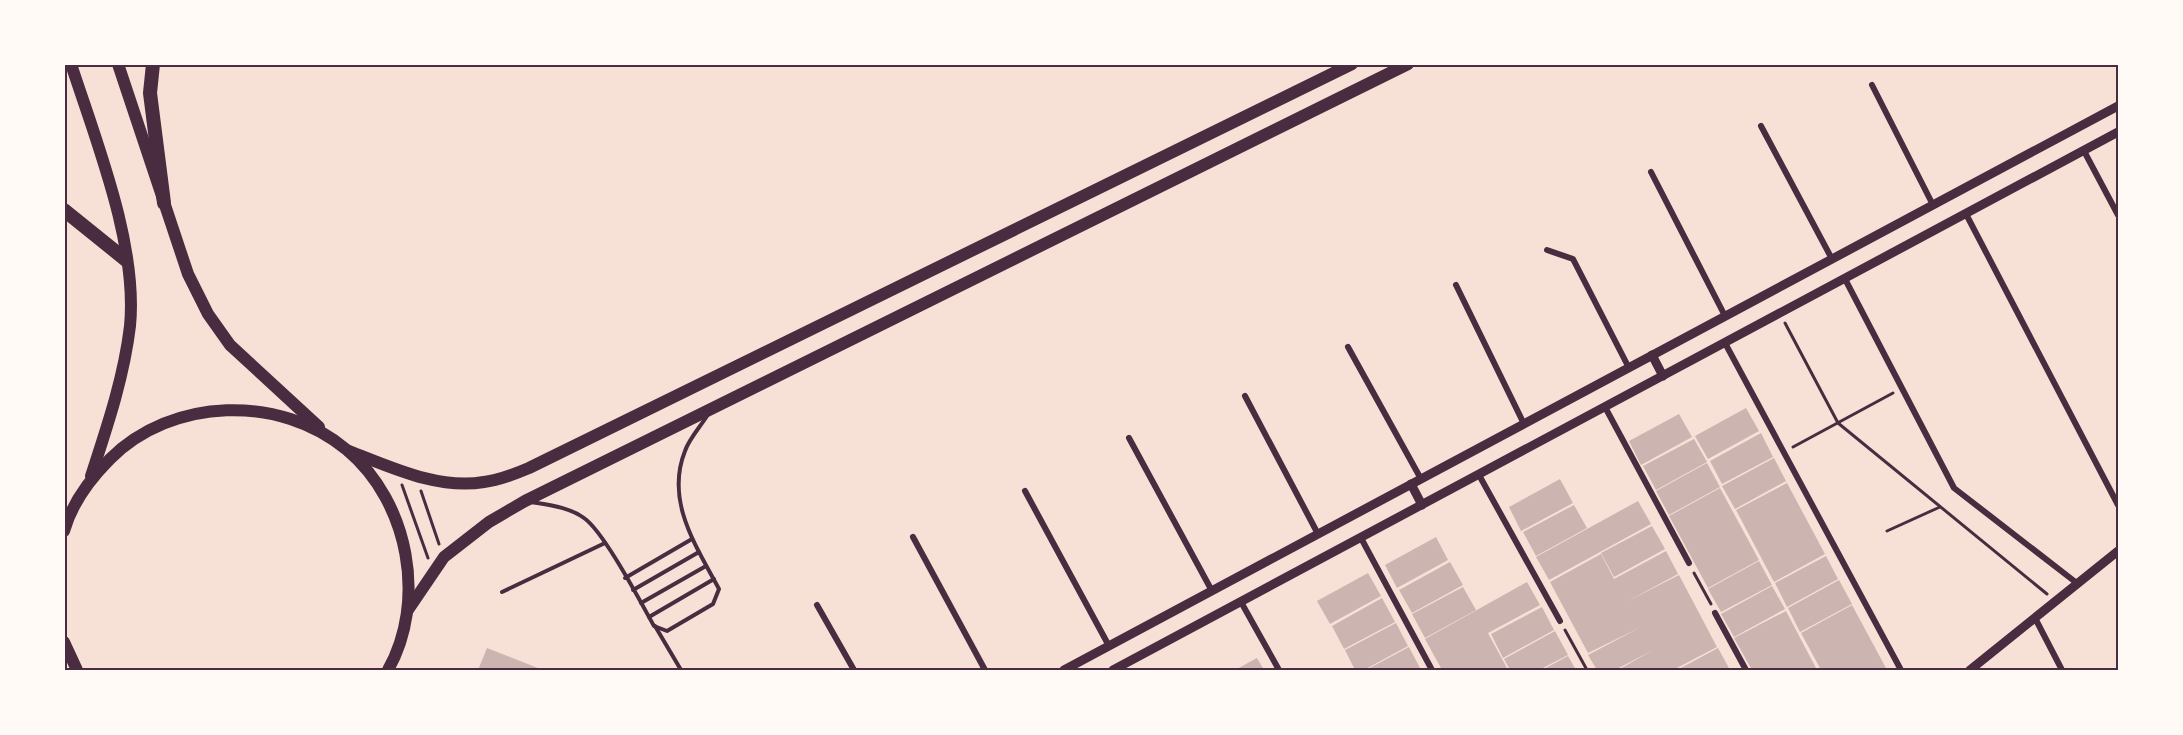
<svg xmlns="http://www.w3.org/2000/svg" width="2183" height="735" font-family="Quicksand,sans-serif">
  <rect width="100%" height="100%" fill="#f7e1d7"/>
  <g fill="#ccb4b1">
    <path d="M1746,408L1759,431L1708,459L1695,436Z"/>
    <path d="M1679,414L1692,437L1641,465L1629,441Z"/>
    <path d="M1761,433L1773,457L1722,484L1710,461Z"/>
    <path d="M1694,439L1707,462L1656,490L1643,466Z"/>
    <path d="M1774,458L1786,481L1735,509L1722,486Z"/>
    <path d="M1707,463L1720,487L1669,515L1656,491Z"/>
    <path d="M1560,479L1573,503L1521,531L1509,507Z"/>
    <path d="M1787,483L1825,554L1774,582L1736,510Z"/>
    <path d="M1720,488L1759,560L1708,588L1669,516Z"/>
    <path d="M1638,501L1651,524L1549,580L1536,557Z"/>
    <path d="M1574,505L1587,528L1536,556L1523,532Z"/>
    <path d="M1652,526L1665,549L1614,577L1601,553Z"/>
    <path d="M1436,537L1448,560L1397,588L1385,565Z"/>
    <path d="M1666,551L1678,574L1626,602L1679,575L1717,647L1673,670H1618L1653,650L1615,670H1597L1588,655L1641,627L1588,653L1550,582L1601,554L1614,579Z"/>
    <path d="M1826,556L1838,579L1787,607L1775,583Z"/>
    <path d="M1759,561L1772,585L1721,612L1708,589Z"/>
    <path d="M1450,562L1463,585L1412,613L1399,590Z"/>
    <path d="M1368,573L1381,596L1330,624L1317,601Z"/>
    <path d="M1839,580L1852,604L1800,632L1788,608Z"/>
    <path d="M1527,582L1540,605L1488,633L1508,670H1442L1425,639Z"/>
    <path d="M1772,586L1785,609L1734,637L1721,614Z"/>
    <path d="M1463,587L1476,610L1425,638L1412,614Z"/>
    <path d="M1382,598L1395,622L1344,649L1332,626Z"/>
    <path d="M1852,605L1865,629L1887,670H1821L1814,657L1801,633Z"/>
    <path d="M1542,607L1554,630L1503,658L1491,634Z"/>
    <path d="M1786,611L1817,670H1752L1734,638Z"/>
    <path d="M1396,623L1408,646L1364,670H1355L1345,650Z"/>
    <path d="M1555,631L1568,655L1539,670H1510L1504,659Z"/>
    <path d="M1409,647L1421,670H1366Z"/>
    <path d="M487,648L543,670H478Z"/>
    <path d="M1718,648L1730,670H1677Z"/>
    <path d="M1568,656L1576,670H1542Z"/>
    <path d="M1257,658L1264,670H1235Z"/>
  </g>
  <g fill="none" stroke-linecap="round" stroke-linejoin="round">
    <g stroke="#4a2c40" stroke-width="3">
      <path d="M1785,323L1838,423L2047,594"/>
      <path d="M1793,447L1893,393"/>
      <path d="M402,485L428,558"/>
      <path d="M421,491L439,544"/>
      <path d="M1887,531L1940,507"/>
      <path d="M1694,573L1711,604"/>
      <path d="M1565,630L1587,670"/>
    </g>
    <g stroke="#4a2c40" stroke-width="4">
      <path d="M531,502C549,505 569,507 584,518C604,532 640,601 654,626L667,631L713,604L719,589C696,546 665,501 685,451C689,439 700,427 707,416"/>
      <path d="M625,578L692,539"/>
      <path d="M633,590L699,552"/>
      <path d="M502,592L605,543"/>
      <path d="M641,603L706,566"/>
      <path d="M649,617L714,579"/>
      <path d="M655,626L681,670"/>
    </g>
    <g stroke="#4a2c40" stroke-width="6">
      <path d="M1872,85L1933,205"/>
      <path d="M1761,126L1832,259"/>
      <path d="M2084,151L2118,215"/>
      <path d="M1651,172L1725,316"/>
      <path d="M1966,214L2118,505"/>
      <path d="M1547,250L1573,259L1629,368"/>
      <path d="M1845,279L1954,488L2078,584"/>
      <path d="M1456,285L1524,424"/>
      <path d="M1725,343L1901,670"/>
      <path d="M1348,347L1421,479"/>
      <path d="M1245,396L1318,534"/>
      <path d="M1605,407L1689,563"/>
      <path d="M1129,438L1212,591"/>
      <path d="M1479,475L1560,621"/>
      <path d="M1025,491L1109,646"/>
      <path d="M913,537L985,670"/>
      <path d="M1361,538L1432,670"/>
      <path d="M1241,602L1279,670"/>
      <path d="M817,605L854,670"/>
      <path d="M1715,613L1746,670"/>
      <path d="M2035,618L2062,670"/>
    </g>
    <g stroke="#4a2c40" stroke-width="9">
      <path d="M1652,355L1663,376"/>
      <path d="M1411,484L1422,505"/>
      <path d="M1064,670L2118,106"/>
      <path d="M1113,670L2118,132"/>
      <path d="M1970,670L2118,551"/>
    </g>
    <g stroke="#4a2c40" stroke-width="12">
      <path d="M71,64C96,141 138,245 130,326C124,377 107,427 91,476"/>
      <path d="M118,64L188,274L208,314L230,345L319,427"/>
      <path d="M349,451C391,467 438,490 484,482C500,480 515,474 529,468L1352,64"/>
      <path d="M64,531C72,503 90,479 110,459C172,397 280,394 347,450C409,502 427,601 388,670"/>
      <path d="M408,610L444,557L489,522L525,501L1408,64"/>
      <path d="M64,642L77,670"/>
    </g>
    <g stroke="#4a2c40" stroke-width="14">
      <path d="M153,64L150,93L164,203"/>
      <path d="M64,210L126,260"/>
    </g>
  </g>
  <rect width="2183" height="735" fill="none" stroke="#fffaf5" stroke-width="132"/>
  <rect x="66" y="66" width="2051" height="603" fill="none" stroke="#4a2c40" stroke-width="2"/>
</svg>
